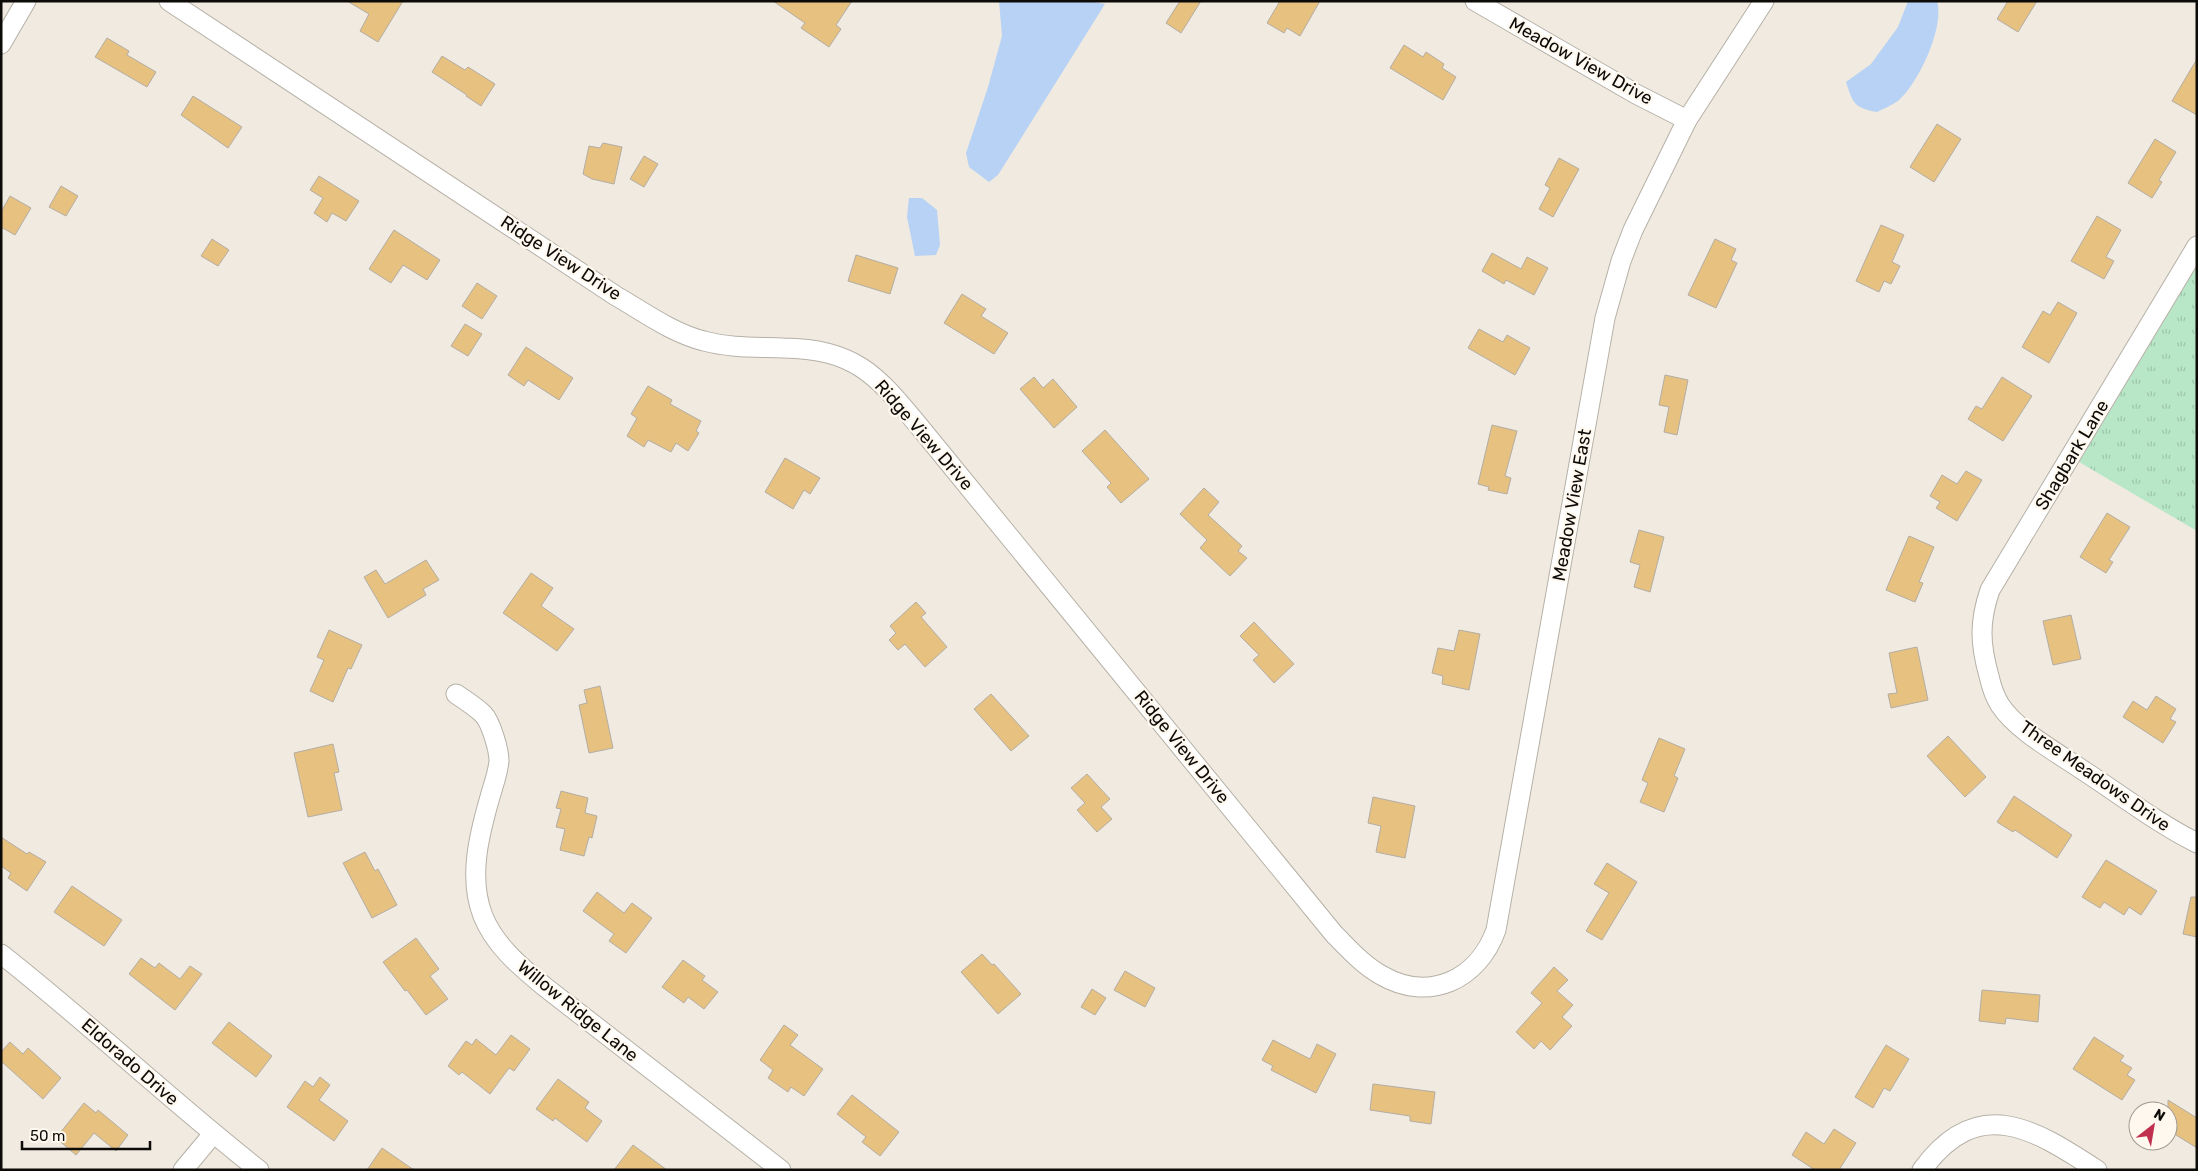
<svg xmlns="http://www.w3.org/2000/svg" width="2198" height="1171" font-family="Rubik,sans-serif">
  <defs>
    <pattern id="park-tufts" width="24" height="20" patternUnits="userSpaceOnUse" patternTransform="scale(1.25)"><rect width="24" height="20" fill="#b8e7c8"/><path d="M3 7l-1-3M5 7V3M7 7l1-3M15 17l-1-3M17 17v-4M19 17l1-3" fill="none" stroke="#9dc5aa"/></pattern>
  </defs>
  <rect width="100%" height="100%" fill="#f0eae0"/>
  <path fill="url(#park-tufts)" d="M2197,266V531L2079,462Z"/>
  <g fill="#b7d2f4">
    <path d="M999,1H1087L1105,4L998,175L989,182L969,167L966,153L988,87L1002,36Z"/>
    <path d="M1908,1H1937C1945,27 1918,84 1898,101C1892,105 1883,109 1877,112C1854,108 1853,103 1846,82L1871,64L1898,27Z"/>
    <path d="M909,198H922L937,210L940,245L936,255L915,256L907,217Z"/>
  </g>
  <g fill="#e6c180" stroke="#b3ada4">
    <path d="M347,1H403L378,42L360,31L369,14Z"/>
    <path d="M773,1H852L836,25L841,29L829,47L801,28L805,23Z"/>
    <path d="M1180,1H1201L1181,33L1166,23Z"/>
    <path d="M1280,1H1320L1300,36L1287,28L1284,33L1267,23Z"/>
    <path d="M2008,1H2037L2018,32L1997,19Z"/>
    <path d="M107,38L129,51L127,55L156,72L147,87L95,57Z"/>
    <path d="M1404,45L1423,57L1426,52L1444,64L1442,68L1456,77L1443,100L1390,68Z"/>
    <path d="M442,56L465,70L468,67L495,84L481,106L466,96L467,95L432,72Z"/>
    <path d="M2197,59V115L2172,101Z"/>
    <path d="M193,96L242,127L228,148L181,115Z"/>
    <path d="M1937,124L1961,139L1934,182L1910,167Z"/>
    <path d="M2155,139L2176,152L2159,180L2162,182L2152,198L2128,183Z"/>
    <path d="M603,143L622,147L614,184L592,179L583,174L589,146L600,148Z"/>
    <path d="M644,156L658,164L644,187L630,179Z"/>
    <path d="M1559,158L1579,169L1553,217L1539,209L1550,188L1545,185Z"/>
    <path d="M319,176L359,201L346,221L332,213L327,222L314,213L323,198L310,190Z"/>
    <path d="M61,186L78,196L66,216L49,207Z"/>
    <path d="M10,196L31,208L15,235L1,227V212Z"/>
    <path d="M2097,216L2121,230L2106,257L2114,261L2104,279L2071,261Z"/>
    <path d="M1881,225L1904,235L1892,262L1900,266L1891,284L1884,281L1879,292L1856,281Z"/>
    <path d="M394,230L440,260L427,280L403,265L391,283L369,269Z"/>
    <path d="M212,239L229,250L218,266L201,256Z"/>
    <path d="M1715,239L1736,249L1731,260L1737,263L1716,308L1688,295Z"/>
    <path d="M1492,253L1521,269L1527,257L1548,268L1534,295L1506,280L1504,284L1482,271Z"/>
    <path d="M856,255L898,268L890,294L848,281Z"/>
    <path d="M477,283L497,296L482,319L462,306Z"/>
    <path d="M962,294L986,309L981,316L1008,333L994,354L944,323Z"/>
    <path d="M2058,302L2077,313L2049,363L2022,347L2043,311L2050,315Z"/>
    <path d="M465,324L482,334L468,356L451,346Z"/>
    <path d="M1479,329L1503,342L1507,335L1530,348L1515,375L1468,348Z"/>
    <path d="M526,347L573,378L559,400L528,380L524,386L508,375Z"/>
    <path d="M1665,375L1688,380L1677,435L1664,432L1669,407L1659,405Z"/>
    <path d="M1034,377L1043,388L1053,379L1077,407L1054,428L1020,389Z"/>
    <path d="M2002,377L2032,396L2003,441L1968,419L1976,406L1982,409Z"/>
    <path d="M648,386L672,400L670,404L701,421L696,431L699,433L688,451L676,443L671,452L648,440L644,447L627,436L637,418L631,414Z"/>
    <path d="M1492,425L1517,431L1505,476L1511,478L1507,494L1488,490L1489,487L1478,484Z"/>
    <path d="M1105,430L1149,479L1121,503L1107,487L1111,483L1082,451Z"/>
    <path d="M785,458L820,478L810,494L804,490L793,509L765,492Z"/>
    <path d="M1966,471L1982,480L1957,521L1936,508L1940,502L1930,496L1942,475L1957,484Z"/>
    <path d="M1204,488L1219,502L1208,515L1242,546L1238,551L1247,558L1230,576L1200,548L1207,540L1180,514Z"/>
    <path d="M2107,513L2130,527L2109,560L2113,562L2106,573L2080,557Z"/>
    <path d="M1639,530L1664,537L1650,592L1634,587L1640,565L1630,562Z"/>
    <path d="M1909,536L1934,547L1919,582L1923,583L1915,602L1886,590Z"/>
    <path d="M426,560L439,580L423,589L426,595L388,618L364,577L376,570L385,584Z"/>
    <path d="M531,573L553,588L541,606L574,629L557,651L503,613Z"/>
    <path d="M916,602L926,613L921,617L947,647L925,667L905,644L898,650L889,640L896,633L890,626Z"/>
    <path d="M2071,615L2081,659L2053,665L2043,621Z"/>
    <path d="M1254,622L1294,664L1274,683L1253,660L1259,655L1240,636Z"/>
    <path d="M329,630L362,645L351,669L348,668L333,702L310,691L324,660L317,657Z"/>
    <path d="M1459,630L1480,634L1469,690L1442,684L1443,676L1432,673L1438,648L1454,651Z"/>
    <path d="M1917,647L1928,700L1891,708L1888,694L1897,693L1889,653Z"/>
    <path d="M600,686L613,748L589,753L579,705L587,703L584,690Z"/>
    <path d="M991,694L1029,736L1011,751L974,709Z"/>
    <path d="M2156,696L2176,709L2170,719L2176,722L2163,743L2123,717L2133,701L2147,710Z"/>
    <path d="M1948,736L1986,777L1965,797L1927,756Z"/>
    <path d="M1659,738L1685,749L1674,776L1678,778L1664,812L1640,802L1648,783L1642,780Z"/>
    <path d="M333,744L339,772L334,773L342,810L308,817L294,753Z"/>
    <path d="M1087,774L1110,799L1101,807L1112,819L1097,832L1077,810L1085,803L1071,788Z"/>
    <path d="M561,791L588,798L585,813L597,816L592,838L589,837L584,856L560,850L565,829L556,827L561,809L556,808Z"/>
    <path d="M2014,796L2072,835L2057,858L2015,830L2013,832L1997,822Z"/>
    <path d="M1373,797L1415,806L1405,858L1376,852L1381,826L1368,823Z"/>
    <path d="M1,837L27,854L29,852L46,862L27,891L8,878L11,873L1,866Z"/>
    <path d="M365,852L375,871L378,869L397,905L372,918L343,863Z"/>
    <path d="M2106,860L2157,891L2141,915L2129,907L2124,915L2104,902L2100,908L2082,897Z"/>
    <path d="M1607,863L1637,882L1602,940L1586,931L1609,893L1594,884Z"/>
    <path d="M72,886L122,920L104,946L54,912Z"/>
    <path d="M597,892L624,913L632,903L652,918L626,953L609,941L614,934L583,911Z"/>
    <path d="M2191,897H2197V937L2183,934Z"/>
    <path d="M416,938L439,969L430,976L448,999L426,1015L407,990L405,991L383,962Z"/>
    <path d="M982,954L992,965L994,964L1021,994L998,1014L961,972Z"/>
    <path d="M141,958L155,968L159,963L180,979L190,966L202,974L175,1010L129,974Z"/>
    <path d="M683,960L705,976L702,980L718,992L704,1009L688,997L684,1003L662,987Z"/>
    <path d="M1554,967L1568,980L1557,991L1573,1005L1562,1017L1572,1026L1550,1050L1541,1041L1534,1049L1516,1032L1542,1003L1531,993Z"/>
    <path d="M1125,971L1155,988L1145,1007L1114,990Z"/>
    <path d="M1092,989L1106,998L1095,1015L1081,1007Z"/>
    <path d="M1982,990L2040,995L2038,1022L2006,1018L2005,1024L1979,1021Z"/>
    <path d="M229,1022L272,1056L256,1077L212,1043Z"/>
    <path d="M784,1025L798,1035L790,1045L823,1069L804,1096L791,1087L788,1092L768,1078L773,1070L760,1060Z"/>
    <path d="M511,1035L530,1049L514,1071L509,1068L490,1094L462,1072L459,1075L448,1066L466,1041L472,1045L476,1039L496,1055Z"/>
    <path d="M2094,1037L2124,1056L2120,1061L2132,1068L2127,1075L2135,1080L2122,1100L2073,1069Z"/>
    <path d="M1273,1040L1310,1059L1317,1044L1336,1054L1316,1093L1271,1070L1273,1066L1262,1060Z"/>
    <path d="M10,1042L23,1054L28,1048L61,1078L43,1099L1,1061V1052Z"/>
    <path d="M1886,1045L1909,1059L1890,1091L1884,1088L1873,1108L1855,1097Z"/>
    <path d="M320,1077L330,1085L319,1100L348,1121L334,1141L287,1107L305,1081L313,1087Z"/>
    <path d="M558,1079L589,1102L585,1108L602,1121L587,1142L555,1118L553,1121L536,1109Z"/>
    <path d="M1373,1084L1435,1092L1431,1124L1410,1121V1116L1370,1110Z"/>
    <path d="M852,1095L899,1132L880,1156L862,1142L866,1137L837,1114Z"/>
    <path d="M2168,1100L2197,1118V1148L2168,1130Z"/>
    <path d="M84,1103L96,1113L98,1110L128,1135L116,1151L94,1133L76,1155L56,1138Z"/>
    <path d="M1834,1129L1856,1143L1839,1170H1815L1792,1155L1806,1132L1824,1144Z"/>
    <path d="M633,1145L667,1170H614Z"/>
    <path d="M382,1148L414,1170H367Z"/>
  </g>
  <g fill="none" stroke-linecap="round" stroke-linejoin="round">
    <defs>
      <g id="minor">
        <path d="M169,1L616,296C644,312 672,333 704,341C729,348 757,347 783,348C858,349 878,377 923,431L1334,934C1349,949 1363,965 1381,975C1429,1003 1478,980 1496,930L1605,318L1621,261L1633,230L1687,120L1764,1"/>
        <path d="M1475,1L1636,94L1687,120"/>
        <path d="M1,44L26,1"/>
        <path d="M2197,246L1990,590C1979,622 1980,644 1989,676C1991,685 1995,697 2000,705C2017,731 2058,753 2084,771C2121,795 2157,823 2197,843"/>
        <path d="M456,694C465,700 476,707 483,714C491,722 499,750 499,761C498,773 493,786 490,797C479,835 468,878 483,916C495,946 521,967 545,987L781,1170"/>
        <path d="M1,954C89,1023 171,1101 259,1170"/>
        <path d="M183,1170L213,1134"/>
        <path d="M1922,1170C1978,1093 2034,1129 2097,1170"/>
      </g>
    </defs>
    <use href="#minor" stroke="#b6b1a7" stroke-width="21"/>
    <use href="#minor" stroke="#fff" stroke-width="19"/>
  </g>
  <g text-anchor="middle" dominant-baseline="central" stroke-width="4.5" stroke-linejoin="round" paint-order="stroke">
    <g font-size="18" fill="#0d0b08" stroke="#fef8ee">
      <text transform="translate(1581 61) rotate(29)">Meadow View Drive</text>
      <text transform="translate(561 258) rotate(33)">Ridge View Drive</text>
      <text transform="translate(924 435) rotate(49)">Ridge View Drive</text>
      <text transform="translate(2072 455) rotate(-59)">Shagbark Lane</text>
      <text transform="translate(1572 505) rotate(-80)">Meadow View East</text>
      <text transform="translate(1182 747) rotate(51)">Ridge View Drive</text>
      <text transform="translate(2095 776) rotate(35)">Three Meadows Drive</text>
      <text transform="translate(578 1011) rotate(39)">Willow Ridge Lane</text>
      <text transform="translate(130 1062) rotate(41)">Eldorado Drive</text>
    </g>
  </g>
  <rect width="2198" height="1171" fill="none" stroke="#0d0b08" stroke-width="5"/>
  <g transform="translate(2153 1126) rotate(31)"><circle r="24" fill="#fef8ee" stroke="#9e9992"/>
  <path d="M0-4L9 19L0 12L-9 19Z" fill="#c0304e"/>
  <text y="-8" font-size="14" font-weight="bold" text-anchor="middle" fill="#0d0b08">N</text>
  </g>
  <path d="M22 1141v8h128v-8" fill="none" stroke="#0d0b08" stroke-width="2.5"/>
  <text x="30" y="1141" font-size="15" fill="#0d0b08" stroke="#fef8ee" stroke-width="4" paint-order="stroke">50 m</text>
</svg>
